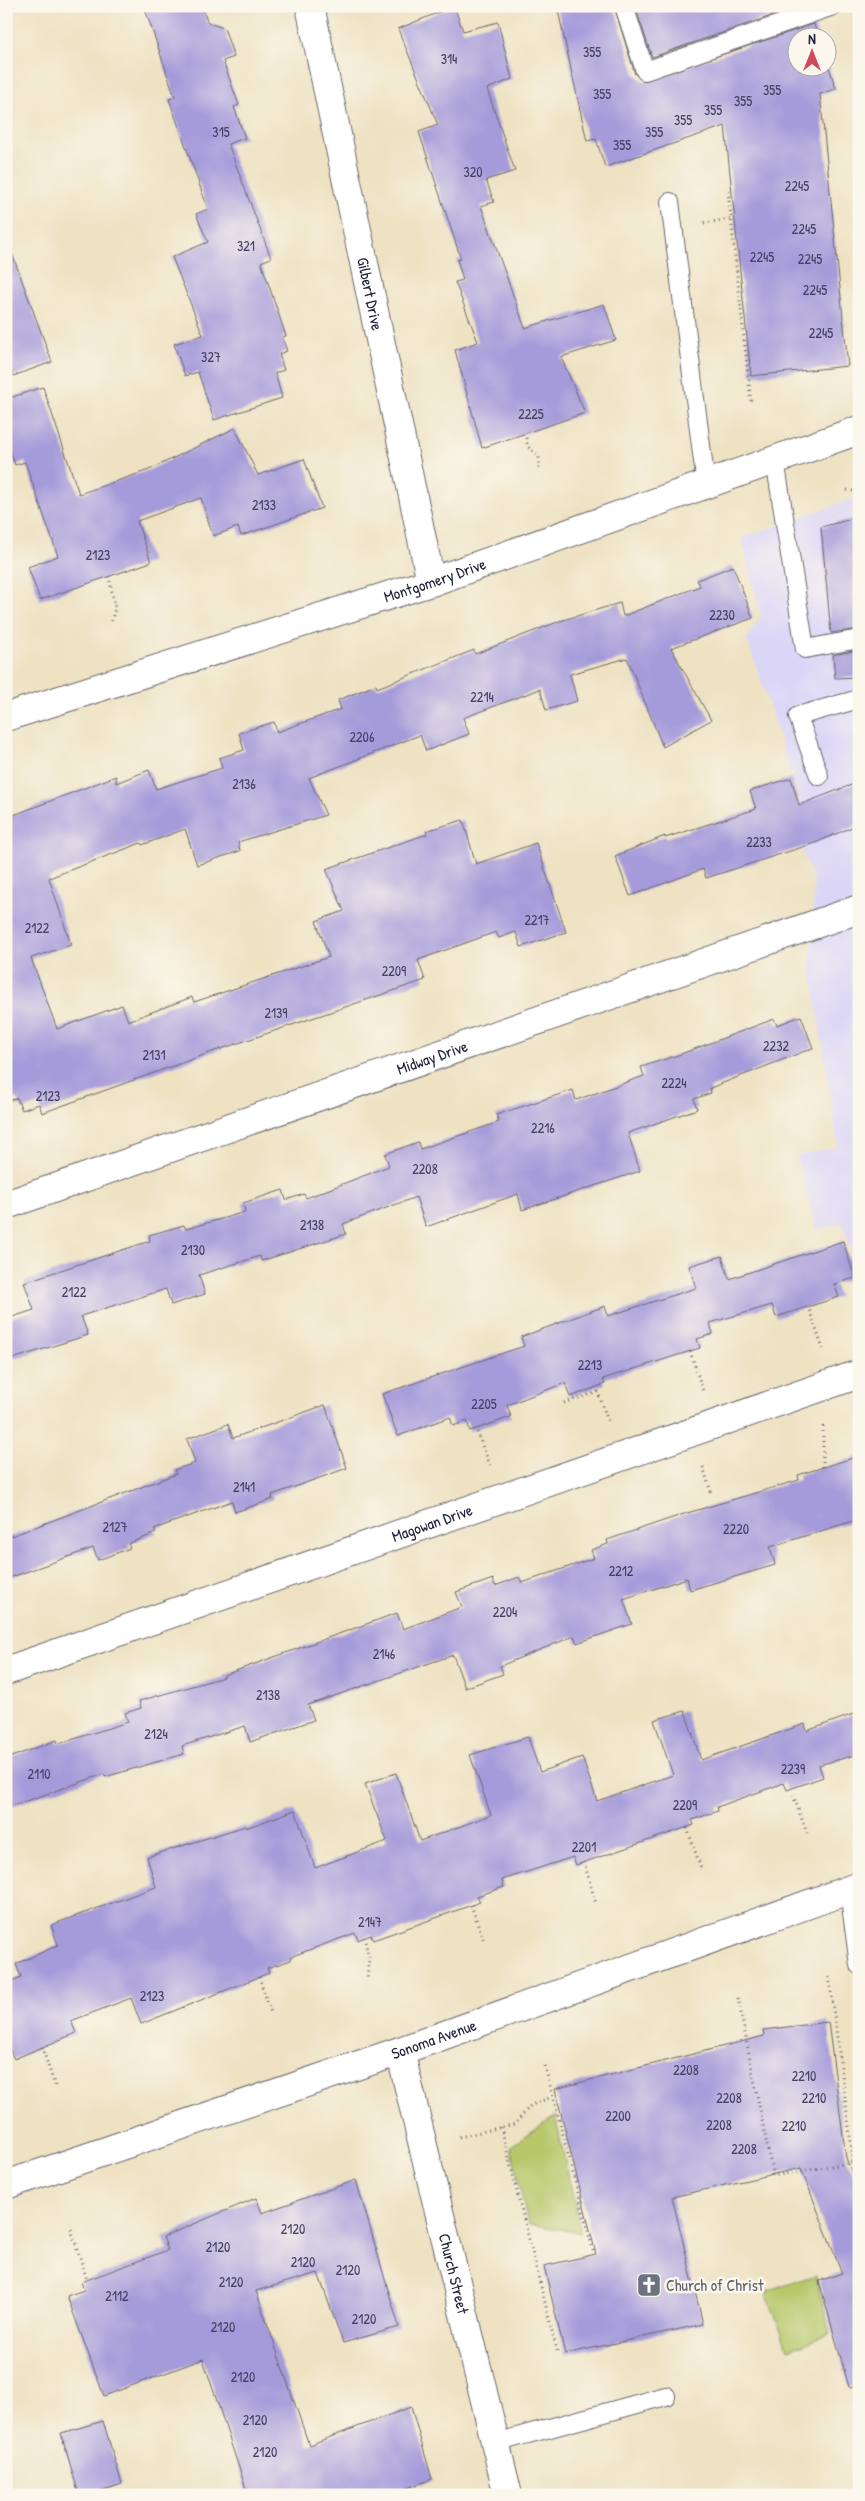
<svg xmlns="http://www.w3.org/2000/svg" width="865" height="2501" font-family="'Patrick Hand',sans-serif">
  <rect width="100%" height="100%" fill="#fbf7ec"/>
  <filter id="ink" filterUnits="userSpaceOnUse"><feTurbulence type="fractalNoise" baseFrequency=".02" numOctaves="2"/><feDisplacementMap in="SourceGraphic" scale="10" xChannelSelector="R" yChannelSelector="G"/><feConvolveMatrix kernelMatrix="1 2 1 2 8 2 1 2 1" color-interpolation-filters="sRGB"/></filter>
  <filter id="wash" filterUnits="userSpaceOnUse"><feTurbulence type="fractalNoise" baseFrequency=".0096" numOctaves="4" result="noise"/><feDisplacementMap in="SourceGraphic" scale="20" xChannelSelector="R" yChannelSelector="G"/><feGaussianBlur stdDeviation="1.12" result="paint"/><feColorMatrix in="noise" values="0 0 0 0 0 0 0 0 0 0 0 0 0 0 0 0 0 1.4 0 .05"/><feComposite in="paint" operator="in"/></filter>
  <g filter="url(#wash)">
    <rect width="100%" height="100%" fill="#eee2c3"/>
    <path fill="#dbd6f7" d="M855,498L859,499V1274L842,1222L817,1230L796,1156L838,1147L811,967L814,881L792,825L806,819L747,638L761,616L742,538Z"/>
    <g fill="#b7c76a" stroke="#6c7452">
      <path d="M555,2116L581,2233L528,2224L511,2146Z"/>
      <path d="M815,2275L831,2334L788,2350L766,2292Z"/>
    </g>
    <g id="blocks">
      <g fill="#a69bda">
        <path d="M144,6H201L208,23L224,28L234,57L223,61L239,105L234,107L245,138L228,144L271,258L261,262L286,336L282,337L287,351L279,354L284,370L275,373L282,398L214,420L198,372L185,376L174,344L203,335L172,257L208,242L196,214L208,209L169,99L175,97Z"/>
        <path d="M454,6L463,31L498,22L512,79L487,89L515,171L486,180L494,202L481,206L525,328L604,304L616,340L561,357L585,413L482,448L455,350L478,342L455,282L463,280L457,260L461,259L419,132L438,125L398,29Z"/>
        <path d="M557,6H614L635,74L643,81L814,24L818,38H798V68H828V64L836,89L820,94L848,366L751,376L725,126L605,167L596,139L587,141Z"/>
        <path d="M635,6H800L652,57Z"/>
        <path d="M10,248L52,362L13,376L6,357V249Z"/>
        <path d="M43,387L79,494L149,470L235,428L258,475L304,459L322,508L241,536L238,527L213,536L201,498L137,521L151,562L40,600L28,567L58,556L25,462L15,465L6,439V399Z"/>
        <path d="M859,517V629L831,633L821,527Z"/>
        <path d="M733,566L753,618L671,648L711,720L663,747L627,658L570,674L577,701L546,710L540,689L463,718L469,734L426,751L420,735L309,778L326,815L238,842L240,851L197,865L185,829L142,845L141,843L49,878L71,945L31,958L57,1029L122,1005L128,1021L192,997L194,1002L329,957L316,921L344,911L326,869L427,834L426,831L463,820L476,864L536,843L566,932L521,947L516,932L499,938L496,932L418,960L425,980L212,1052L42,1113L39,1104L22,1110L17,1098L6,1102V818L116,776V783L149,770L156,789L222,768L219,758L244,750L239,733L274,722L277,732L341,709L338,700L376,685L377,688L474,650L475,654L560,621L620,603L623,616L700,586L697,580Z"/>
        <path d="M859,650V677L835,678L833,655Z"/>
        <path d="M791,778L799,805L859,782V824L815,843L706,878L703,869L630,896L615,856L665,836V838L756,809L750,791Z"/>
        <path d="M801,1016L813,1048L710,1088L711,1093L694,1099L697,1109L628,1133L640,1171L522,1210L518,1194L426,1227L416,1197L343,1224L346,1234L261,1261L260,1256L199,1275L205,1294L171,1305L166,1289L81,1316L88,1335L6,1361V1319L34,1310L24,1282L150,1241L149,1235L184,1225L186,1229L245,1212L243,1203L283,1190L286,1200L304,1194L306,1198L389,1166L385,1154L418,1142L420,1149L499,1122L496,1115L573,1090L576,1100L644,1076L641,1067L681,1054L774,1019L777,1025Z"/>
        <path d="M843,1241L855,1278L834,1284L839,1297L776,1317L772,1305L710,1323L713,1334L697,1339L700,1348L603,1379L605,1384L570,1397L565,1383L507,1405L511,1417L470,1431L467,1421L453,1426L450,1417L398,1436L382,1394L524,1346L521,1337L605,1306L608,1316L696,1288L689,1266L722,1256L729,1279Z"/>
        <path d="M325,1405L347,1468L272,1495L273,1499L235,1512L232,1501L154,1529L156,1533L128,1544L130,1548L98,1560L93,1548L6,1579V1538L176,1474L174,1470L195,1463L187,1439L228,1424L233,1438Z"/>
        <path d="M859,1456V1519L770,1547L775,1565L690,1590L687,1578L623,1599L632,1624L577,1643L574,1636L500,1666L503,1674L465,1688L453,1655L308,1705L314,1720L250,1742L245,1726L182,1746L184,1754L105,1777L104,1774L6,1808V1759L57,1740L58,1744L128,1722L125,1713L141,1708L139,1701L224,1677V1675L397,1613L403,1629L462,1607L456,1592L493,1579L495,1586L519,1577L522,1583L594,1558L591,1550L608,1544L607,1540L684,1514L799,1480L798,1475Z"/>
        <path d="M685,1711L701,1760L805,1724L807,1731L859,1712V1754L819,1765L823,1777L787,1790L784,1783L717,1807L718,1811L692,1820L694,1825L576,1865L573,1857L502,1880L504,1887L477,1896L480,1902L444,1915L373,1940L371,1935L358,1940L355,1933L290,1957L291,1960L267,1968L269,1973L141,2024L131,1998L71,2021L76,2033L14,2059L6,2042V1983L21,1977L16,1964L58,1945L51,1925L156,1887L147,1857L245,1826L246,1828L295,1810L315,1868L387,1841L365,1784L396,1773L420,1841L491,1815L470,1755L528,1737L540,1772L582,1757L597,1801L673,1775L654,1720Z"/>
        <path d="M828,2022L846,2158L859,2191V2386L849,2387L819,2281L842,2273L801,2168L672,2197L703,2324L565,2354L544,2266L596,2254L555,2089L764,2036L763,2030Z"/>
        <path d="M356,2180L399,2327L343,2343L318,2273L256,2291L309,2445L411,2407L432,2479L389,2495H248L203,2359L104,2396L67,2296L84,2290L81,2282L168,2250L163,2237L256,2198L262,2213Z"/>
        <path d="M103,2421L122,2484L89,2495H79L61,2433Z"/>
      </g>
    </g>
  </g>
  <g filter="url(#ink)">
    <use href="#blocks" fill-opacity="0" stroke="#69656b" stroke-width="1"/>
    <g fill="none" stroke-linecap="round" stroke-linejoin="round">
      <defs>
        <g id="lane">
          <path d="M624,6L645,71L833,6"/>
          <path d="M670,202L706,485"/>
          <path d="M775,460L805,649L859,639"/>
          <path d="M819,776L798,716L859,699"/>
          <path d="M849,1890L859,1965"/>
          <path d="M495,2443L666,2396"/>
        </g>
        <g id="street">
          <path id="s1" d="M310,6L431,582"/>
          <path id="s2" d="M6,1205L859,909"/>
          <path id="s3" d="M6,1671L859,1374"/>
          <path id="s4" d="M400,2051L508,2495"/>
        </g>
        <g id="secondary">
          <path id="s5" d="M6,717L431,582L859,430"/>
          <path id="s6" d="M6,2185L400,2051L859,1886"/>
        </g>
      </defs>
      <use href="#lane" stroke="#69656b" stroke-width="20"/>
      <use href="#street" stroke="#69656b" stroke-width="30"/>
      <use href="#secondary" stroke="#69656b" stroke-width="30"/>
      <g stroke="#69656b" stroke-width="3" stroke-dasharray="1 4" stroke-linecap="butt">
        <path d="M728,191L751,402"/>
        <path d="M704,223L731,219"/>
        <path d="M853,371L859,350"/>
        <path d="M525,433L528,447L539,456V471"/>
        <path d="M847,490L859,492"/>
        <path d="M109,576L115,608L111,623"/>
        <path d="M808,1306L823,1349"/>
        <path d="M690,1351L703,1391"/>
        <path d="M564,1403L598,1392L609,1424"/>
        <path d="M477,1432L490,1465"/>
        <path d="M703,1467L712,1495"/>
        <path d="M823,1467V1423"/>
        <path d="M793,1795L807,1833"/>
        <path d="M687,1828L701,1868"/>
        <path d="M584,1862L596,1904"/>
        <path d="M471,1905L484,1941"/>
        <path d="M364,1937L369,1957L367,1980"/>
        <path d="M259,1977L271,2013"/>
        <path d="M829,1977L856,2180"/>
        <path d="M738,1998L773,2176L854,2162"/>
        <path d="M42,2047L55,2086"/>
        <path d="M545,2066L594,2254"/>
        <path d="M501,2127L557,2351"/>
        <path d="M459,2137L515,2124L531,2105L552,2097"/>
        <path d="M71,2229L87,2280"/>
      </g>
      <use href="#lane" stroke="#fff" stroke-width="18"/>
      <use href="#street" stroke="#fff" stroke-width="28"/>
      <use href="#secondary" stroke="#fff" stroke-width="28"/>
    </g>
  </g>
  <defs>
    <symbol id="church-square" viewBox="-11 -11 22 22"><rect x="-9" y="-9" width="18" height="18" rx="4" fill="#6b7280" stroke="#fbf7ec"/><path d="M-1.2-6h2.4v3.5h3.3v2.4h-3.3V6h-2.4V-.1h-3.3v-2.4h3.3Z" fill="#fff"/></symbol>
  </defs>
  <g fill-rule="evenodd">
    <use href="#church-square" x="635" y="2271" width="28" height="28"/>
  </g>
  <g text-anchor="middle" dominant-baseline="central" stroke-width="5" stroke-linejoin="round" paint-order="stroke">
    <g font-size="14" fill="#434063">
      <text x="592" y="51">355</text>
      <text x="449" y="58">314</text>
      <text x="772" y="89">355</text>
      <text x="602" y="93">355</text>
      <text x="743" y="100">355</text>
      <text x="713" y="109">355</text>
      <text x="683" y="119">355</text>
      <text x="221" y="131">315</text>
      <text x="654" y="131">355</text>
      <text x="622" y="144">355</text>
      <text x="473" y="171">320</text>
      <text x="797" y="185">2245</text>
      <text x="804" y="228">2245</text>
      <text x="246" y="245">321</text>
      <text x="762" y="256">2245</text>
      <text x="810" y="258">2245</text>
      <text x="815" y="289">2245</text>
      <text x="821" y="332">2245</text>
      <text x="211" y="356">327</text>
      <text x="531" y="413">2225</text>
      <text x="264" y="504">2133</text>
      <text x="98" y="554">2123</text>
      <text x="722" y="614">2230</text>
      <text x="482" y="696">2214</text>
      <text x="362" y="736">2206</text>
      <text x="244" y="783">2136</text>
      <text x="759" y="841">2233</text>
      <text x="537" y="919">2217</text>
      <text x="37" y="927">2122</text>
      <text x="394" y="970">2209</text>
      <text x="276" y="1012">2139</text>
      <text x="776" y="1045">2232</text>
      <text x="154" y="1054">2131</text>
      <text x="674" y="1082">2224</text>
      <text x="48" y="1095">2123</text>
      <text x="543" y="1127">2216</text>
      <text x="425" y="1168">2208</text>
      <text x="312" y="1224">2138</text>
      <text x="193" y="1249">2130</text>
      <text x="74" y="1291">2122</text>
      <text x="590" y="1364">2213</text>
      <text x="484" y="1403">2205</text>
      <text x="244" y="1486">2141</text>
      <text x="115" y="1526">2127</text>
      <text x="736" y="1528">2220</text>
      <text x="621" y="1570">2212</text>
      <text x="505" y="1611">2204</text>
      <text x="384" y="1653">2146</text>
      <text x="268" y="1694">2138</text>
      <text x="156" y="1733">2124</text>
      <text x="793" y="1768">2239</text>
      <text x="39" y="1773">2110</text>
      <text x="685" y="1804">2209</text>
      <text x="584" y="1846">2201</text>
      <text x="370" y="1921">2147</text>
      <text x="152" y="1995">2123</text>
      <text x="686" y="2069">2208</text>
      <text x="804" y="2075">2210</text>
      <text x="729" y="2097">2208</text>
      <text x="814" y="2097">2210</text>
      <text x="618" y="2115">2200</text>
      <text x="719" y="2124">2208</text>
      <text x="794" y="2125">2210</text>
      <text x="744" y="2148">2208</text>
      <text x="293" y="2228">2120</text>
      <text x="218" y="2246">2120</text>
      <text x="303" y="2261">2120</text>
      <text x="348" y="2269">2120</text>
      <text x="231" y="2281">2120</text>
      <text x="117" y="2295">2112</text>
      <text x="364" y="2318">2120</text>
      <text x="223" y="2326">2120</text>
      <text x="243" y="2376">2120</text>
      <text x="255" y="2419">2120</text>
      <text x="265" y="2451">2120</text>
    </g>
    <g font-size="16" fill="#22223b" stroke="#fbf7ec">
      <text stroke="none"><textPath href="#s1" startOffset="294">Gilbert Drive</textPath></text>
      <text stroke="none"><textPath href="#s5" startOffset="450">Montgomery Drive</textPath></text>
      <text stroke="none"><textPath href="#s2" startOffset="451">Midway Drive</textPath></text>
      <text stroke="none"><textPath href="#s3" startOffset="451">Magowan Drive</textPath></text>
      <text stroke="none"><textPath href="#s6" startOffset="452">Sonoma Avenue</textPath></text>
      <text stroke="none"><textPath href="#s4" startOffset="229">Church Street</textPath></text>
    </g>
    <g font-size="16" fill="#5b616d" stroke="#fbf7ec" text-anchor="start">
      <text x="666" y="2285">Church of Christ</text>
    </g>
  </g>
  <rect width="865" height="2501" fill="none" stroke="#fbf7ec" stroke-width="25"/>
  <g transform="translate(812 52)"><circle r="24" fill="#fbf7ec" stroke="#a4a2a5"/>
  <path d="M0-4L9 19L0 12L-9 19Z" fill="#d1495b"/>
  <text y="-8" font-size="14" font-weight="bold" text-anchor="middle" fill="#22223b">N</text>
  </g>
</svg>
